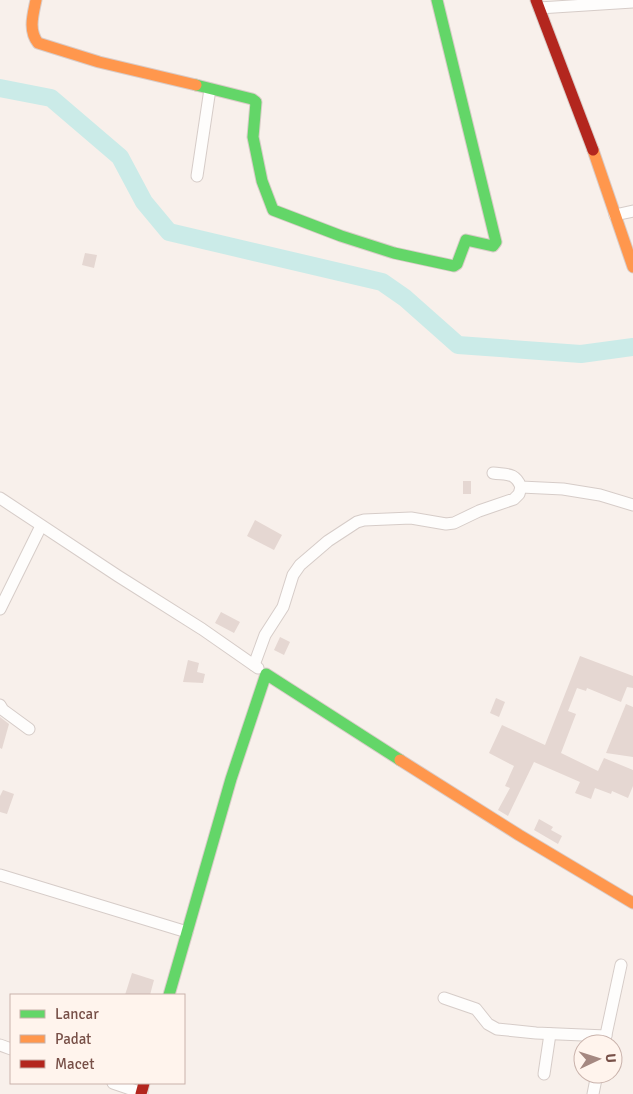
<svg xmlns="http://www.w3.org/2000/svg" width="633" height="1094" font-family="Signika,sans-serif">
  <rect width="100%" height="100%" fill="#f8f0eb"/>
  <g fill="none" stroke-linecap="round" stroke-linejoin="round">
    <path stroke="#cbebe8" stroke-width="18" d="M0,88L51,98L120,157L144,202L169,232L382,282L405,298L458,345L581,354L633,347"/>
  </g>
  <g fill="#e5d7d2">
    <path d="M85,253L97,255L94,268L82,265Z"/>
    <rect x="463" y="481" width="8" height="13"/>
    <path d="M255,520L282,535L274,550L247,536Z"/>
    <path d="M221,612L240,622L234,633L215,623Z"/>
    <path d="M280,637L290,642L284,655L274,650Z"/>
    <path d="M580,656L633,676V688L627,687L621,702L587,688L586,691L577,688L568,711L576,714L561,753L598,771L604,758L633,770V786L628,798L612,791L611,794L595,788L591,799L575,793L580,782L534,762L508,816L498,810L510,788L505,786L514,766L489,753L502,725L545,745Z"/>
    <path d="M188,660L199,663L197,672L205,674L203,683L183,682Z"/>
    <path d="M496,698L505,702L499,717L490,713Z"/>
    <path d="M626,704L633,707V757L606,753Z"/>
    <path d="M0,717L9,724L2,749L0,748Z"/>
    <path d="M3,790L14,794L7,814L0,812V796Z"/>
    <path d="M539,819L553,827L551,830L562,836L558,844L534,830Z"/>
    <path d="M132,973L154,980L150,995H125Z"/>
  </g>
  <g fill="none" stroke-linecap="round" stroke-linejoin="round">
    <defs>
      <g id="street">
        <path d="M539,8L633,2"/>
        <path d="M197,176L210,89"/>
        <path d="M615,215L633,211"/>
        <path d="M493,473C507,475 515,472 521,487L563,489L600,495L633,505"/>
        <path d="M0,498L118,576L202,629L258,668"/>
        <path d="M0,609L41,526"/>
        <path d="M254,665L265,635L283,607L293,575L300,565L328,541L357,522L364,520L411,518L446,524L454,523L479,511L514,499L519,494L521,487"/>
        <path d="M0,705L3,710L29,729"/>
        <path d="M0,875L187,932"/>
        <path d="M444,998L476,1009L488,1024L497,1029L536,1033L606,1036"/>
        <path d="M604,1044L621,965"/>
        <path d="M0,1045L11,1049"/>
        <path d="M544,1074L550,1034"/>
        <path d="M113,1083L142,1093"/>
        <path d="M593,1094L597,1074"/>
      </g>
      <g id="fast">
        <path d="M196,85L252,99L256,102L253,137L262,181L273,210L341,236L394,253L454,266L457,264L466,240L493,246L496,242L437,0"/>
        <path d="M169,995L231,779L266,674L400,760"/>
      </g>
      <g id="slow">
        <path d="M36,0C33,15 28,30 38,43L99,62L196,85"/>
        <path d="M593,150L633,267"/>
        <path d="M400,760L519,835L633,903"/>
      </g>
      <g id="jam">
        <path d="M536,0L593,150"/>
        <path d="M141,1094L144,1083"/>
      </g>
    </defs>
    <use href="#street" stroke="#d6ccc8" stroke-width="13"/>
    <use href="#fast" stroke="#d9ccc8" stroke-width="13"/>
    <use href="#slow" stroke="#d9ccc8" stroke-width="13"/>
    <use href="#jam" stroke="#d9ccc8" stroke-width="13"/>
    <use href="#street" stroke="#fefdfc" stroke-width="11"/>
    <use href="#fast" stroke="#63d668" stroke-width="11"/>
    <use href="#slow" stroke="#ff974d" stroke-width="11"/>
    <use href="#jam" stroke="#b3261e" stroke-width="11"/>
  </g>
  <rect x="10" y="994" width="175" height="90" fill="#fff4ed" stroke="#c9b2ab"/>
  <rect x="20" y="1010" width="25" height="8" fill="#63d668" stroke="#c9b2ab"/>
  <text x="55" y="1019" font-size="15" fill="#785048">Lancar</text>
  <rect x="20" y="1035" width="25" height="8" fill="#ff974d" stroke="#c9b2ab"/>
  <text x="55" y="1044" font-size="15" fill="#785048">Padat</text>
  <rect x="20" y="1060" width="25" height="8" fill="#b3261e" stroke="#c9b2ab"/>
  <text x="55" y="1069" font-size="15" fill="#785048">Macet</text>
  <g transform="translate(598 1059) rotate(86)"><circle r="24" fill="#fff4ed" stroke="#c9b2ab"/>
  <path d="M0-4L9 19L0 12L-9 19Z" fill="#a58881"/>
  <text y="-8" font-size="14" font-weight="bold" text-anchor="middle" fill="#785048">U</text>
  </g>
</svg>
